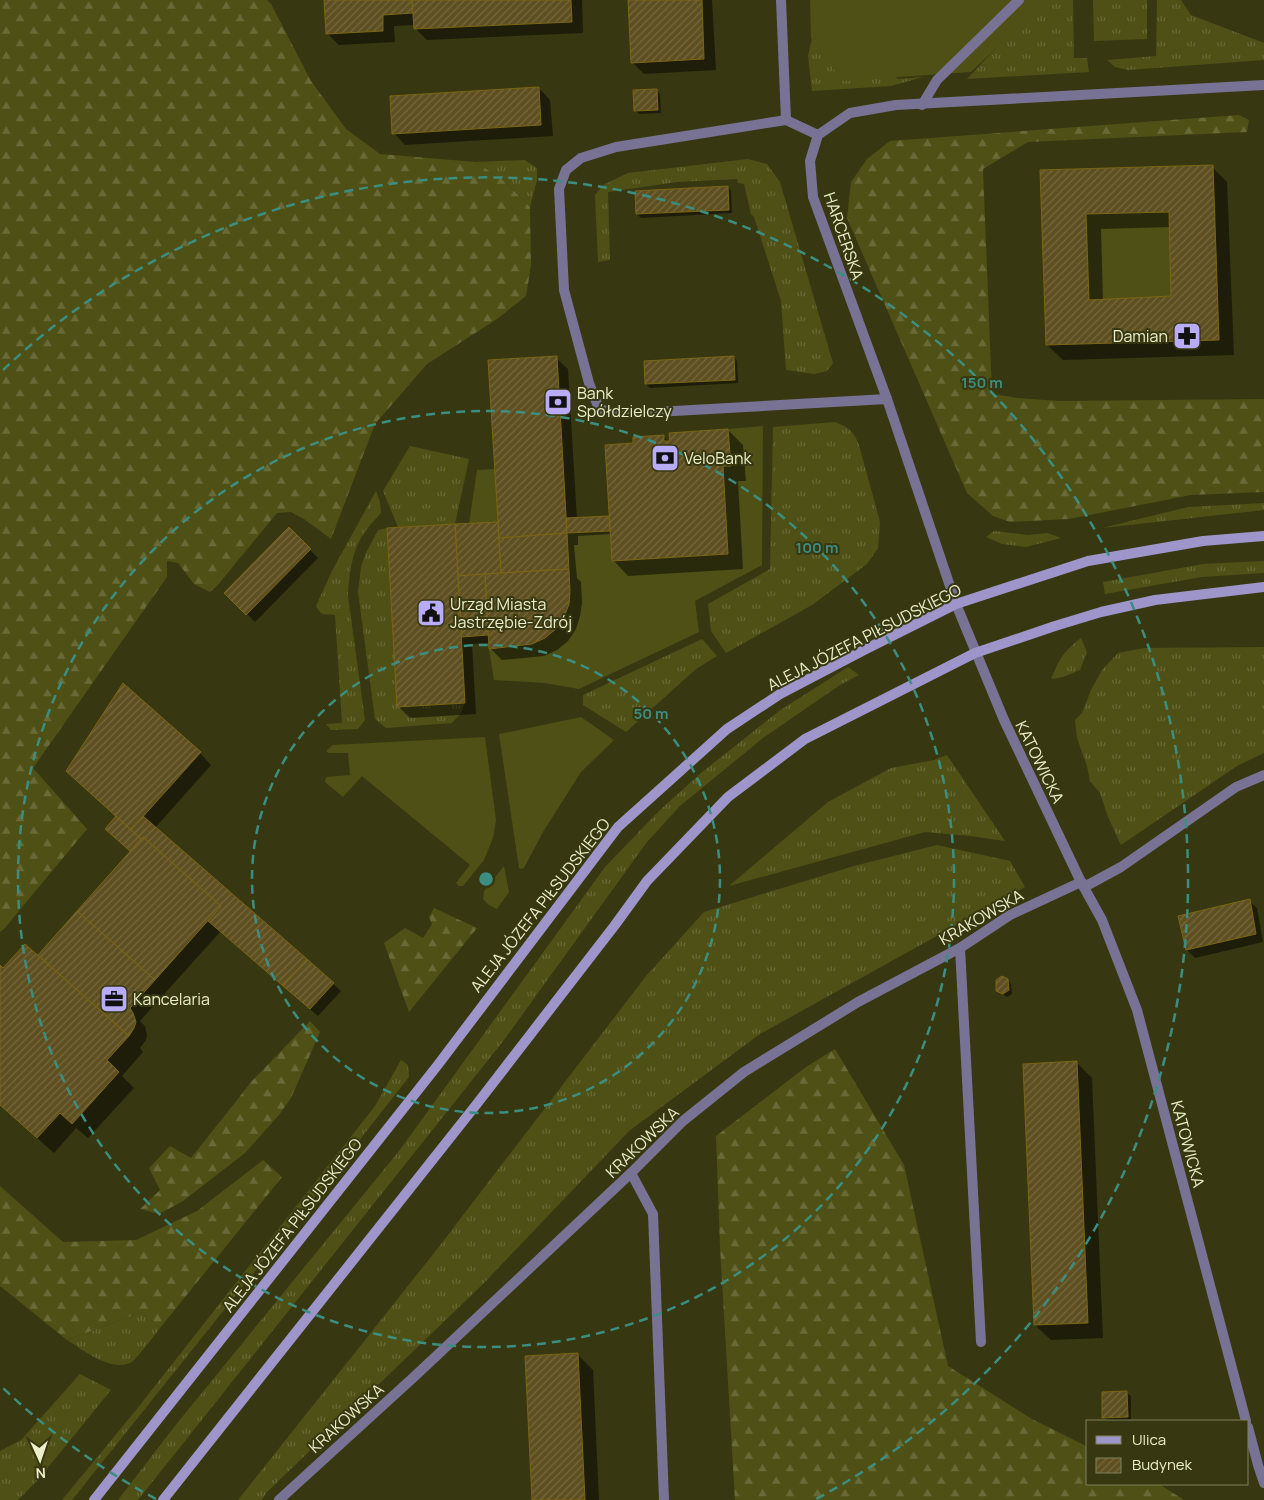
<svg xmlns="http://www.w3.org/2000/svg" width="1264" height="1500" font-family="Manrope,sans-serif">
  <defs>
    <pattern id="grass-tufts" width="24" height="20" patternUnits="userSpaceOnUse" patternTransform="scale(1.25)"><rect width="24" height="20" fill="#4e5016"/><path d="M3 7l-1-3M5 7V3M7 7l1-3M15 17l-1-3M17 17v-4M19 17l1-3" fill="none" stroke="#686a37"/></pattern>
    <pattern id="forest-firs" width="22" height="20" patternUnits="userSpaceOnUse" patternTransform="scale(1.25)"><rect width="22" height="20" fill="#4e5016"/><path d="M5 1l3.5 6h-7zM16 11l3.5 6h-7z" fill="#686a37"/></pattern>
    <pattern id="building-hatch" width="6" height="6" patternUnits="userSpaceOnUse" patternTransform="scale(1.25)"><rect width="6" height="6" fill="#5e4f20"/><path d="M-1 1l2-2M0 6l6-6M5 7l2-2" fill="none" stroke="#75693f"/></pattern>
  </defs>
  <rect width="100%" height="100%" fill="#373811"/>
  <g fill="url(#grass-tufts)">
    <path d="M1041,0H1073L1074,58H1087L1089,72L967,79Z"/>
    <path d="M1093,0H1147V39L1094,41Z"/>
    <path d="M1157,0H1181L1191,15L1264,43V60L1128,70L1115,67L1107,60L1156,56Z"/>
    <path d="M818,11L898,79L923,77L891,86L812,91L808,56Z"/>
    <path d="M748,159L767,164L780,182L833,363L827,371L814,374L786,370L781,301L754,217L751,214L744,184L738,183L737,179L677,182L608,192L610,260L598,262L595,195L603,185L628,173Z"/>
    <path d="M525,160L537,168V180L530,207L504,181L476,162Z"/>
    <path d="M835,422C849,428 853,430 859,445L880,522L878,548L867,564L812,605L726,653L711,631L708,604L770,569L773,427Z"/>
    <path d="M410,446L469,459L455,524L398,527L383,491Z"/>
    <path d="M376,491L380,502L381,513C374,521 366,529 361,538C351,556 349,576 348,596L365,720L358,729L331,730L326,724L342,723L335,615C324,614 322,617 316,606L332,571Z"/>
    <path d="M1264,503V510L1102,528L1188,507Z"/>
    <path d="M387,528L397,706L465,703L461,713L452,723L386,728L375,719L358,592L361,567L366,553L378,530Z"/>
    <path d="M994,531L1028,535L1048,533L1061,538L1026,547L1002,544L986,537Z"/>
    <path d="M1264,561V573L1202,577L1105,594L1103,582L1203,564Z"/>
    <path d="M1081,638L1087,652L1080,670L1063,677L1051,679C1059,659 1064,651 1081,638Z"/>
    <path d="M702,639L717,656L696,669L626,732L583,705V695Z"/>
    <path d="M1264,647V753L1237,766L1121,845L1108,817L1100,793L1090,781L1087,766L1077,738L1075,720L1082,713L1091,690L1102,670L1118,653L1144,648Z"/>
    <path d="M848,667L859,675L840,685L763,738L680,806L647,842L504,1040L138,1500H118L174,1427L399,1151L605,867L660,810L701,773L779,711Z"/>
    <path d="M947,755L1005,841L970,836L925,832L729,886L828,802L891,768L934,760Z"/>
    <path d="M937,845L1010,861L1025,887L760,1034L629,1131L483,1284L266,1493L262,1500H238L438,1248L646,976L704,912L854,866Z"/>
    <path d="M401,1060L408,1065L409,1077L324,1185L72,1500H62L136,1410L375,1106Z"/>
    <path d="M142,1312L160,1328C155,1335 137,1358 132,1362C112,1373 83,1350 67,1340Z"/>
    <path d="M80,1374L111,1390L37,1481L18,1500H0V1451L21,1440Z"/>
  </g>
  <g fill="url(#forest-firs)">
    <path d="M0,0H267L271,4L311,81L346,129L380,154L476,162L504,181L530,207L531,265L526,296L497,319L427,364L375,424L331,539L304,519L291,512L277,513L217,586L210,592L194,584L178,563L167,561V577L33,768L87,829L4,929L0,932Z"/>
    <path d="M1239,115L1249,120L1247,132L1028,142L983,169L992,394L1018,398L1059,401L1264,399V492L1191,495L1069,519L1010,522L993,516L967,493L847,218L851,182L867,159L890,141Z"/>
    <path d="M434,908L477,928L409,1012L384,943L405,928L423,938L432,924L429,917Z"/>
    <path d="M310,1021L320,1032L291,1098L279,1115L245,1153L183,1201L159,1214L140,1209L160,1190L149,1168L170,1146L191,1158L252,1081Z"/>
    <path d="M835,1049L904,1165L948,1366L1032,1419L1088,1447V1484H1159L1184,1500H735L720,1247L716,1136L806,1067Z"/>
    <path d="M263,1160L282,1177L160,1328L142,1312L67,1340L0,1286V1186L63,1242L136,1240L197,1211Z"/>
  </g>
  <g fill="#4e5016">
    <path d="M810,0H1047L971,72L842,81L811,38Z"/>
    <path d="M1173,207L1176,302L1085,304L1082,210Z"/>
    <path d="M763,426L762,565L695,601L699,632L579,689L544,683L494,680L489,649C503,648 518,648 532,644C582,630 570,572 567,533L610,531L612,561L728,554L723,466H731L728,429Z"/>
    <path d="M495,469L498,522L469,524L477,470Z"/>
    <path d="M581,717L614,740L581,772L543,832L524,868L521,869L519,868L499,734Z"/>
    <path d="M485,737L496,820L493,838L484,860L463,886H459L456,883L470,865L362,776L343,797L325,782L326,777L350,775L348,753H329L326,751L333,745Z"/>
    <path d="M504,866L509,892L497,909L489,905L483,899L484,891Z"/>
  </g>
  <g fill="#0007" fill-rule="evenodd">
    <path d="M325,0H582L583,33L427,40L415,28V25L394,26L395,42L339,45L327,33Z"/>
    <path d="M629,0H712L716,70L644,74L632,62Z"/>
    <path d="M539,88L550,100L553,136L405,145L394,133Z"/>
    <path d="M656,90L660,94L661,113L639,114L635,110Z"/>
    <path d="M1212,167L1227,182L1234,355L1063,360L1047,345L1042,172ZM1171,227L1172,298L1103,300L1101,229Z"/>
    <path d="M728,187L731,191L732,213L641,218L637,214Z"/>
    <path d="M734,357L737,361L738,383L650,388L646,384Z"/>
    <path d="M556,358L568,369L577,519L608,517L610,519L634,445L663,436L669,442L728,430L743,445L746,481H738L743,569L628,576L613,560L611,534L578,536V545H574L577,578L581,582L582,603L580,616L576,629L568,641L557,650L544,656L502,660L490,648V643L472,644L476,714L410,718L398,706L388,529L499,523Z"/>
    <path d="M289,529L318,558L255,622L226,593Z"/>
    <path d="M200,753L211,765L155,828L341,991L318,1016L220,932L140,1021L145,1026L147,1035L146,1040L140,1048L143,1052L122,1076L134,1088L88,1138L76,1128L54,1153L0,1105V967L3,969L48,966L50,964L132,852L110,833Z"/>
    <path d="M1249,901L1257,908L1263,942L1195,958L1187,950L1179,917Z"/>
    <path d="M1008,980L1011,984L1012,994L1007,997L998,991Z"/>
    <path d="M1077,1063L1092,1078L1103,1338L1051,1340L1035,1325Z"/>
    <path d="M578,1355L593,1370L599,1500H533Z"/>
    <path d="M1127,1393L1131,1396V1420L1107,1421L1103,1417Z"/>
  </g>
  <g fill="url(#building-hatch)" stroke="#7c6513" fill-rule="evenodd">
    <path d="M324,0H412L413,13L383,15V31L326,34Z"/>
    <path d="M412,0H571L572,22L414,29Z"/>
    <path d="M628,0H702L704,59L631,63Z"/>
    <path d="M539,87L541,125L392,134L390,96Z"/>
    <path d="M657,89L658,110L634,111L633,90Z"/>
    <path d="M1213,165L1219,340L1046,345L1040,170ZM1169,212L1171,296L1089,300L1086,214Z"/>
    <path d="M728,186L729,210L636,214L635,191Z"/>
    <path d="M557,356L567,533L499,538L488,360Z"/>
    <path d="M734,356L735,380L645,384L644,361Z"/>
    <path d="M728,429L731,466H723L728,554L612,561L605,445L633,443V437L664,435V441H670L669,433Z"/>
    <path d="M609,516L610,531L567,533L566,518Z"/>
    <path d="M498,522L501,573L458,576L455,524Z"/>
    <path d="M455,524L465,703L397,707L387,528Z"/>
    <path d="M289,527L311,549L246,615L224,593Z"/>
    <path d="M567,533L569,569L501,573L499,538Z"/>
    <path d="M569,569L570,591L569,604L564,617L556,629L545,638L532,644L489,649L485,574Z"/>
    <path d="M485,574L488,635L462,637L458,576Z"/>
    <path d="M123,683L201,752L131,830L66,771Z"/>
    <path d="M116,816L141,839L130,851L105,829Z"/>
    <path d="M143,816L307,959L283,986L208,921L221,906L143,837L141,839L131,830Z"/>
    <path d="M143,837L221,906L155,980L77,911Z"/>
    <path d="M1250,899L1256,934L1186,950L1178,916Z"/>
    <path d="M77,911L155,980L130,1008L133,1013L136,1022L134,1028L129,1036L38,955Z"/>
    <path d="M25,944L129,1036L107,1060L119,1072L72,1124L60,1113L37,1138L0,1105V965L3,968Z"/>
    <path d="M307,959L334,983L310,1009L283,986Z"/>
    <path d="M1002,976L1008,979L1009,990L1003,994L996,991V980Z"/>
    <path d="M1077,1061L1088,1323L1034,1325L1023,1064Z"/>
    <path d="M578,1353L585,1500H532L525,1356Z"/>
    <path d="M1127,1391L1128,1417L1102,1418V1392Z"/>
  </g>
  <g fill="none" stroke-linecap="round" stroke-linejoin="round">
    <path stroke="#787395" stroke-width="10" d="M818,135L786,120L616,147L581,158L566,170L559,189L564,290L589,383L599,409L620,414L887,399"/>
    <g stroke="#787395" stroke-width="10">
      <path d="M781,0L786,120"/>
      <path d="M922,105L937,80L1019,0"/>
      <path d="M1081,882L1086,886L1121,867L1236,787L1264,775"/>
      <path d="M960,948L981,1342"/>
      <path d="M631,1173L653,1214L664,1500"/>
      <path d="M1246,1421L1137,1010L1102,920L1081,882L1004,720L956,604L887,399L813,197L810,161L818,135L850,113L896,105L1264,85"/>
      <path d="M1248,1427L1258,1465L1264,1483"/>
      <path d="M279,1500L415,1376L631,1173L683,1121L744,1072L858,1002L960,948L1010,915L1081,882"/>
    </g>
    <g stroke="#9e95ca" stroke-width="10">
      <path d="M94,1500L437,1066L618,827L727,729L780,694L864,650L956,604L1088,561L1203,541L1264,536"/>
      <path d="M163,1500L476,1105L615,925L647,881L728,797L805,739L975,653L1055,626L1101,612L1155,600L1264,587"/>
    </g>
  </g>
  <g fill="none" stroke="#3b8e80" stroke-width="2.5" stroke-dasharray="9 6">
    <circle cx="486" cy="879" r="234"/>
    <circle cx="486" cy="879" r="468"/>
    <path d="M156 1499A702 702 0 0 1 3 1388M3 370A702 702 0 1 1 816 1499"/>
  </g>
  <defs>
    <symbol id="pharmacy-square" viewBox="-11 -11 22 22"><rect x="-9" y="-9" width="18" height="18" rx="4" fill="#b8abf7" stroke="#373811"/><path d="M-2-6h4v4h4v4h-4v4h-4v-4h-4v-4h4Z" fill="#111"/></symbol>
    <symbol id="bank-square" viewBox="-11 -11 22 22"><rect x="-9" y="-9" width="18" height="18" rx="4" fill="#b8abf7" stroke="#373811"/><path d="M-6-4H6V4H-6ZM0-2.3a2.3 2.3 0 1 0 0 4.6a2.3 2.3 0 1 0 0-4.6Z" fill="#111"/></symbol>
    <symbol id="civic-square" viewBox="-11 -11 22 22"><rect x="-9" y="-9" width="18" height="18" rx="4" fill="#b8abf7" stroke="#373811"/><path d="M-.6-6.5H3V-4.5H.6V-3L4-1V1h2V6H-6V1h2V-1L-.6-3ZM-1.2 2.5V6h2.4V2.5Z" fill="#111"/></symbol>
    <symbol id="office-square" viewBox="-11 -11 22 22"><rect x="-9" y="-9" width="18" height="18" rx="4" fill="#b8abf7" stroke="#373811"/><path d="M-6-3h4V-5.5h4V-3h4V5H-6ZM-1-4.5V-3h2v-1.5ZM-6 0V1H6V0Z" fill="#111"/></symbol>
  </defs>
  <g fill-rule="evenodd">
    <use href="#pharmacy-square" x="1171" y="320" width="32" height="32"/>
    <use href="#bank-square" x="542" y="386" width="32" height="32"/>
    <use href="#bank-square" x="649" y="442" width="32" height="32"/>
    <use href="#civic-square" x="415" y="597" width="32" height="32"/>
    <use href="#office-square" x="98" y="983" width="32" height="32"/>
  </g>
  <g text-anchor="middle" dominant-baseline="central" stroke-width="4" stroke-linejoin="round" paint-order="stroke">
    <g font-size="16" fill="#ecefca" stroke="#373811">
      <text transform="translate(844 236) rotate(71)">HARCERSKA</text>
      <text transform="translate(864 637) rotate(-27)">ALEJA JÓZEFA PIŁSUDSKIEGO</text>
      <text transform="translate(1040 762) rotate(64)">KATOWICKA</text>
      <text transform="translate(540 905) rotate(-52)">ALEJA JÓZEFA PIŁSUDSKIEGO</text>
      <text transform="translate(981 917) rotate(-30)">KRAKOWSKA</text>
      <text transform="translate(642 1142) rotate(-44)">KRAKOWSKA</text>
      <text transform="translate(1188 1144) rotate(75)">KATOWICKA</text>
      <text transform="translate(292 1225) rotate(-52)">ALEJA JÓZEFA PIŁSUDSKIEGO</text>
      <text transform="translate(346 1418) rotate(-42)">KRAKOWSKA</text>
    </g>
    <g font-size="16" fill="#ecefca" stroke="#373811" text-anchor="start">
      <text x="1168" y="336" text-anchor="end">Damian</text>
      <text x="577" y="393">Bank<tspan x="577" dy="18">Spółdzielczy</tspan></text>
      <text x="684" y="458">VeloBank</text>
      <text x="450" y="604">Urząd Miasta<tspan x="450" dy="18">Jastrzębie-Zdrój</tspan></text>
      <text x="133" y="999">Kancelaria</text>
    </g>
  </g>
  <circle cx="486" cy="879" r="8" fill="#3b8e80" stroke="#373811" stroke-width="2.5"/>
  <g font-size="15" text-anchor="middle" font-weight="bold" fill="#3b8e80" stroke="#373811" stroke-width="4" stroke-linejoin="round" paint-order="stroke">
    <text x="982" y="388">150 m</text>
    <text x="817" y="553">100 m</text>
    <text x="651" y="719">50 m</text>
  </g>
  <rect x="1086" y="1420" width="162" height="65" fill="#373811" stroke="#7f815b"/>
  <rect x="1096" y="1436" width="25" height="8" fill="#9e95ca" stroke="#7f815b"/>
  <text x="1132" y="1445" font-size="15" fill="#ecefca">Ulica</text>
  <rect x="1096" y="1458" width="25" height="15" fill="url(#building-hatch)" stroke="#7f815b"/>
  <text x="1132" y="1470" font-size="15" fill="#ecefca">Budynek</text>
  <g transform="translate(40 1460) rotate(177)" stroke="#373811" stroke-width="4" paint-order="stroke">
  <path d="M0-4L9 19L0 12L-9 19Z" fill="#ecefca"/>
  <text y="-8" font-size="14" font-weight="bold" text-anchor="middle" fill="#ecefca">N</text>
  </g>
</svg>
